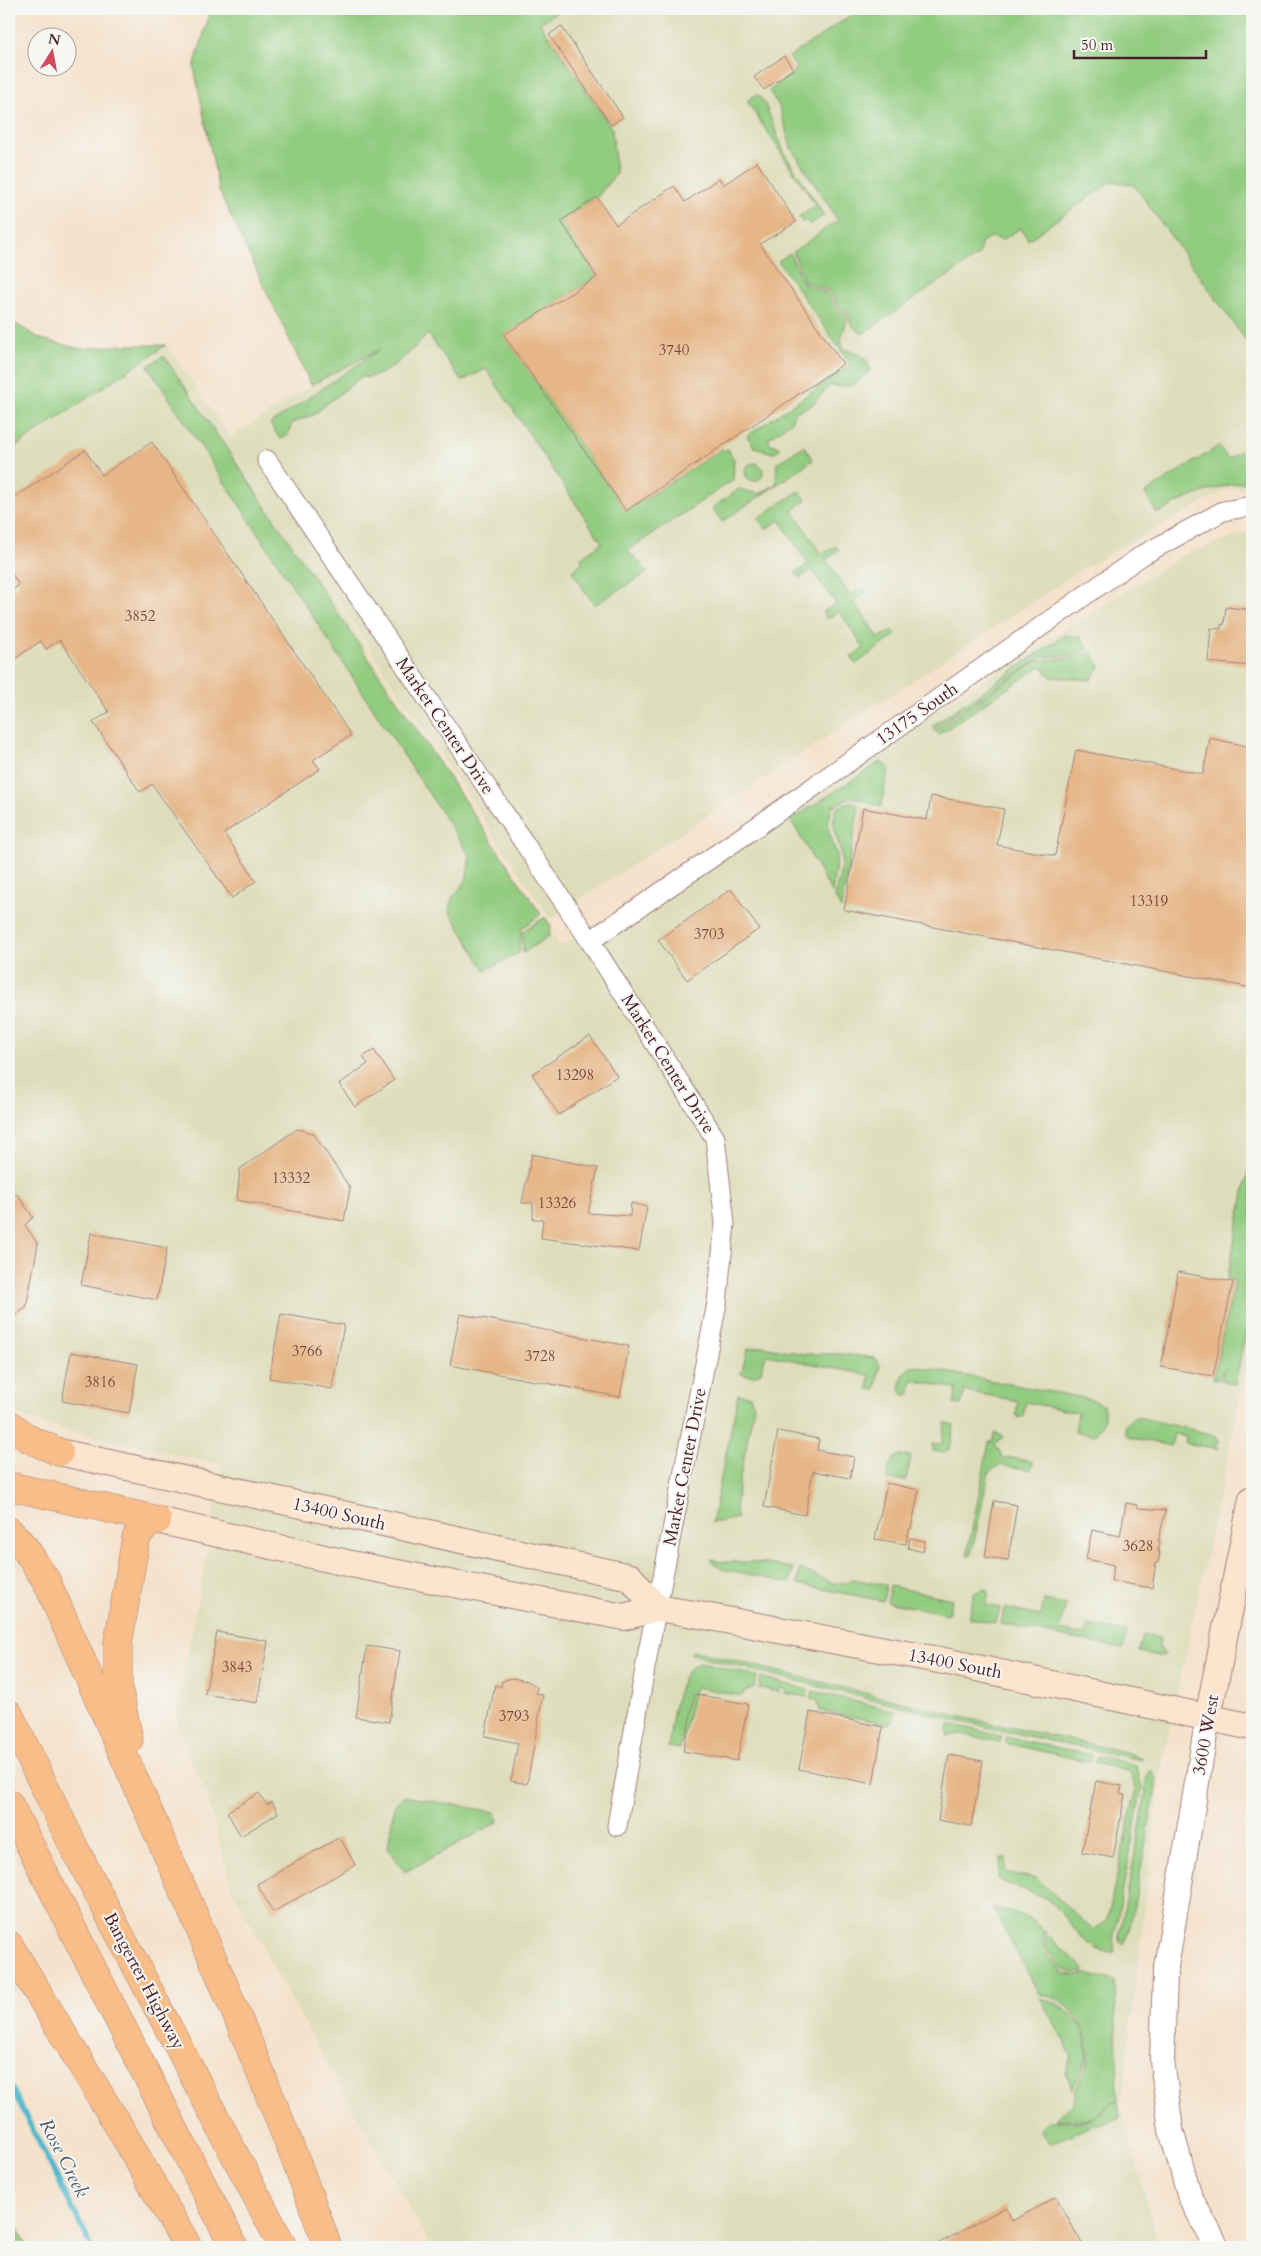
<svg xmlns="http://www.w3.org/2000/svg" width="1261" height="2256" font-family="Cardo,serif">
  <rect width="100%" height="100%" fill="#f6f6f2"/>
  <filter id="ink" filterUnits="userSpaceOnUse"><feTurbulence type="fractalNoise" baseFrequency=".02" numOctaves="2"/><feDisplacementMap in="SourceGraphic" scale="10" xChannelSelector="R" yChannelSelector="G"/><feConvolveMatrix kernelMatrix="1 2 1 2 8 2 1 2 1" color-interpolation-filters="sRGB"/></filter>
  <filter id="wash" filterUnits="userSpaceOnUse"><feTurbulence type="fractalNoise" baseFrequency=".0096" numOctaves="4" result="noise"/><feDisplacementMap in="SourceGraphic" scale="20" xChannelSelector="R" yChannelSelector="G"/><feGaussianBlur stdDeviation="1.12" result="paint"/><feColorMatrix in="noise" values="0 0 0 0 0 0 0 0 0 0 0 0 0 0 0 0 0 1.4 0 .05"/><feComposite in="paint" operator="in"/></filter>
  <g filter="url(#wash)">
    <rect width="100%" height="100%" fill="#f4e2cc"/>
    <path fill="#deddbb" d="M211,9H1252V489L1229,488L1079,571L550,919L262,487L560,947L1183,555L1252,531V1340L1161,1770L1121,2109L1159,2247H432L278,1976L233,1891L205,1791L178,1726L177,1712L223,1465L39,1423L18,1415L9,1408V451L166,345L231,438L311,385L219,191L194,67Z"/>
    <g fill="#92cc80" stroke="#6e7656">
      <path d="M211,9H561L540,23L612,129L616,174L597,197L562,221L597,277L504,335L626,511L722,449L725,451L728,449L734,460L733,480L627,551L638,560L647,573L594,605L572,571L582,563L581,557L602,543L486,369L462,381L428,334C414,349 383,381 361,377L313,415L292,423L288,435L280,439L270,424L380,349L311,385L219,191L194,67Z"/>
      <path d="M860,9H1252V349L1134,185L1112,181L1028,240L1021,228L1002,240L991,237L981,244L979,255L862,334L850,324V315L837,306L829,291L804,281L793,252L838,220L791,148L779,106L769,91L797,69L789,57Z"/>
      <path d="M755,95H758L764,102L785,154L824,215L810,225L805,220L802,223L799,216L816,206L747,101Z"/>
      <path d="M790,253L803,283L827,293L836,309L848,316L841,339L843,349C857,353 865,354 870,369C859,387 849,386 829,386L812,405L795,412L791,422L768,439L770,444L777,446L780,449L773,453L754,447L747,436L851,365L778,261Z"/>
      <path d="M9,320L41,339L81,349L121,345H166L9,451Z"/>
      <path d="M164,356L541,914L521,929L519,953L485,970L450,912L452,898L466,881L470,856L148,366Z"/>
      <path d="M1252,444V481C1219,485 1185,497 1157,514L1145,493L1219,446L1228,459Z"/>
      <path d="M804,446L813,460L722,522L712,508L739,489L760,494L776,484L777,463Z"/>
      <circle cx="754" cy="472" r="9"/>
      <path d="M799,491L806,500L793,511L822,554L836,546L839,550L826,560L850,596L863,587L867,592L854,602L879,638L892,630L896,635L856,664L851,657L864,648L839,611L827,619L823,612L836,604L812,570L800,578L795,573L808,564L780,520L766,529L758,518Z"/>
      <path d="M1065,635L1080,637L1089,649L1078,654L1040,658L934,728L933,725Z"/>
      <path d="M1092,652L1100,666L1091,680L1051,677L1041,666L939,734L934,731L1037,661L1077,657Z"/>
      <path d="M880,762L889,768L881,807L853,797L832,806L828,828L837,855L832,893L791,820Z"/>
      <path d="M852,801L859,806L841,909L834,896C838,884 843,867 841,854C837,831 830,834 836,808Z"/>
      <path d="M545,917L551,926L549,936L523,953L522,932Z"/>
      <path d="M1252,1152V1247C1247,1257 1250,1270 1244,1279L1250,1275V1255L1252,1251V1302L1235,1384L1221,1380L1225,1368L1218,1380L1213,1378L1235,1281L1227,1279Z"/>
      <path d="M763,1346L803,1354H843L874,1358L880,1365L875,1390L868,1389L870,1375L766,1355L760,1374L751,1376L741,1374L748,1349Z"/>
      <path d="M914,1366L1094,1400L1103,1405C1106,1416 1103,1430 1093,1435L1075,1432L1078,1413L1026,1402L1023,1416L1019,1418L1016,1414L1018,1401L965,1391L961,1405L954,1404L956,1389L912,1380L909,1395H904L900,1389C902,1378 902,1370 914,1366Z"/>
      <path d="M738,1394L750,1396L754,1405L737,1494L735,1509L738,1518L712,1523Z"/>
      <path d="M1137,1417L1211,1434L1220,1441L1217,1444L1219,1449L1185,1443L1186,1436L1174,1434L1171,1446L1132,1438L1126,1434L1125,1426L1131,1419Z"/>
      <path d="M945,1423L954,1425L950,1449L944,1453L933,1451V1443L942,1444Z"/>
      <path d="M995,1433L1004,1437L995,1444L1004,1459L1008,1457L1033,1462L1031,1470L1000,1465L989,1472L971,1556L967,1555L989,1442H993Z"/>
      <path d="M901,1455L911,1457L906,1480H887C889,1469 889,1458 901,1455Z"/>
      <path d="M712,1559L721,1562H753L793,1568L790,1583L722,1569L710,1560Z"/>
      <path d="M800,1569L833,1583H849L852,1579L886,1585L883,1601L797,1584Z"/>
      <path d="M890,1586L952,1599L948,1614L887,1602Z"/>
      <path d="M985,1589L989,1591L986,1605L1000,1608L996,1623L969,1618L974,1593Z"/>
      <path d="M1044,1601L1066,1605L1059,1630L1085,1635L1088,1625L1127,1632L1123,1649L1001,1624L1004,1608L1041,1616Z"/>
      <path d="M1143,1635L1160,1638L1159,1647L1165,1655L1158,1656L1139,1652Z"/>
      <path d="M695,1651L971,1719L1126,1752L1142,1758L1136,1759L962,1722L704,1658L690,1653Z"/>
      <path d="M701,1663L757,1676L755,1687L745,1691L742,1696L695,1687L680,1749L668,1747C672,1726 675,1665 701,1663Z"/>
      <path d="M761,1677L808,1690L807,1697L785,1693V1689L780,1688L779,1692L759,1688Z"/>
      <path d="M813,1691L895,1711L893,1722H890L889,1724L820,1711L818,1701L811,1698Z"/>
      <path d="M949,1724L1002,1736L1000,1742L961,1734L947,1736Z"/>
      <path d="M1006,1737L1092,1755L1090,1762L1005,1743Z"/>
      <path d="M1097,1756L1136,1765L1142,1787L1115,1932L1114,1952C1086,1955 1069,1918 1051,1902C1039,1892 1002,1885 998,1878L1001,1858H1006L1005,1872L1037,1879L1093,1930L1107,1921L1136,1789L1130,1772L1095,1763Z"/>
      <path d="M1151,1769L1156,1778V1789L1130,1926L1124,1944L1120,1941V1932L1145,1800L1146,1779Z"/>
      <path d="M403,1796L496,1812L498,1822L405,1872L388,1848L394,1806Z"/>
      <path d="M993,1908C1017,1912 1027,1915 1046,1932L1042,1942L1049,1958L1065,1974L1077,1975L1088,1973L1115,1981L1118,2101C1107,2103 1104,2110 1095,2116C1083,2123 1069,2119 1055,2118L1074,2103C1074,2086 1083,2078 1087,2063C1092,2039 1079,2013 1058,2000C1053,1997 1045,1996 1039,1994Z"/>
      <path d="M1047,1935L1086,1971C1064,1978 1052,1961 1044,1942Z"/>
      <path d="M1040,1998C1065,2004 1088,2024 1087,2052C1086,2065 1078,2077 1073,2089L1065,2072L1072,2056Z"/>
      <path d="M1118,2102L1120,2118L1089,2127L1050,2143L1040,2130C1049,2111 1069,2125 1084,2121C1096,2118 1102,2111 1111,2103Z"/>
      <path d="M9,2215L28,2247H9Z"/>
    </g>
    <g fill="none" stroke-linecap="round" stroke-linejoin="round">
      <path stroke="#4fb8cd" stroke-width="5.5" d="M9,2083L92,2247"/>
    </g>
    <g id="blocks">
      <g fill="#e6b687">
        <path d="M561,26L623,117L611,125L549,35Z"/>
        <path d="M784,56L793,69L764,90L754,77Z"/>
        <path d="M757,162L796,222L760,244L843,364L626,511L504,335L597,277L561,221L597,197L616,225L674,186L685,202L719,178L723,185Z"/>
        <path d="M152,442L351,735L313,760L320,769L224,833L256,881L232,898L152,784L140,792L93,722L109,712L60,640L46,649L41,641L13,660L9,654V592L19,585L9,569V501L85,450L102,475Z"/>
        <path d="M1226,607L1252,610V666L1208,662L1211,628L1221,629V624L1224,625Z"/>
        <path d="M1210,738L1252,747V988L844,910L863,808L927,820L931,796L1004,809L997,845L1055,856L1076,750L1203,774Z"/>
        <path d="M731,889L759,929L687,980L658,940Z"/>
        <path d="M590,1036L617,1076L559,1115L532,1074Z"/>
        <path d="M374,1050L394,1080L355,1107L339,1084L368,1064L363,1057Z"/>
        <path d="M297,1129L313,1133L350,1188L344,1221L237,1200L240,1169Z"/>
        <path d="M532,1154L598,1168L588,1213L630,1216L631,1203L647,1207L639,1251L541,1238L543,1219H533V1203H522Z"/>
        <path d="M9,1193L12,1198L17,1194L33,1217L25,1225L38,1244L26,1308L9,1319Z"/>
        <path d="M91,1233L167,1248L157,1300L81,1285Z"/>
        <path d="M1178,1272L1233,1282L1213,1376L1161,1367Z"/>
        <path d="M281,1314L344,1325L332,1389L269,1378Z"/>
        <path d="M460,1314L629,1346L620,1397L450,1365Z"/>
        <path d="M71,1352L138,1364L129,1413L62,1401Z"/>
        <path d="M778,1431L819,1439L817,1450L854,1457L850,1478L813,1471L805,1515L764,1507Z"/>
        <path d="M887,1483L919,1490L911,1529H909L906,1544L875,1539Z"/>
        <path d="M994,1501L1017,1505L1008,1560L985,1557Z"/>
        <path d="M1126,1503L1137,1505V1507L1139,1508L1166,1510L1158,1541H1160L1158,1552H1160L1158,1563H1156L1152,1588L1111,1581L1114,1565L1086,1559L1092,1530L1120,1536Z"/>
        <path d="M910,1538L925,1541L923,1552L908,1548Z"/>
        <path d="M217,1632L268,1641L257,1703L205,1694Z"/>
        <path d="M367,1646L400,1651L389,1722L356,1717Z"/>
        <path d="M512,1678L528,1681L537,1687L536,1693L543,1695L527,1784L511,1781L518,1743L485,1736L495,1685L501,1687L502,1681Z"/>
        <path d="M695,1694L748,1704L737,1761L683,1751Z"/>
        <path d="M810,1712L883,1727L873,1784L799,1769Z"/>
        <path d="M949,1755L983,1761L971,1826L938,1820Z"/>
        <path d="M1096,1781L1122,1786L1120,1794L1125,1795L1113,1858L1082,1852Z"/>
        <path d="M259,1793L267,1805L272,1802L278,1813L241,1836L227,1812Z"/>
        <path d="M340,1837L355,1865L273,1912L257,1884Z"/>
        <path d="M1056,2197L1084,2247H932L1006,2207L1012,2221Z"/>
      </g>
    </g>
  </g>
  <g filter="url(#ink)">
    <use href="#blocks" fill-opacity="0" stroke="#9f807c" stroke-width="1"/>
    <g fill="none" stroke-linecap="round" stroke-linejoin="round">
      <defs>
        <g id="minor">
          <path d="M267,460L590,941L715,1138L725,1223L717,1303L648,1652L617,1826"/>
          <path d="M590,941L762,823L1141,556L1223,511L1252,506"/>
        </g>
        <path id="tertiary" d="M1208,1717L1165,1973L1162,2060L1171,2130L1190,2197L1217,2247"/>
        <g id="secondary">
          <path d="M59,1452L630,1577L657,1608"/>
          <path d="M157,1520L351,1564L624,1617L657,1608L694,1614L949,1662L1252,1727"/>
          <path d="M1208,1717L1252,1499"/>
        </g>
        <path id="primary" d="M9,1486L157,1520"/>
        <g id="motorway">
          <path d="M9,1424L29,1439L59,1452"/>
          <path d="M9,1531L25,1548L47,1582C143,1802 246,2021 328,2247"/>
          <path d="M9,1714L75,1849L283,2247"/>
          <path d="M129,1740L118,1687V1643L136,1538L145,1526L157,1520"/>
          <path d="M9,1804L234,2247"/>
          <path d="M9,1945L121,2130L188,2247"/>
        </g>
      </defs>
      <use href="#minor" stroke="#9f807c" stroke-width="21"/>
      <use href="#tertiary" stroke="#9f807c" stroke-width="26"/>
      <use href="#secondary" stroke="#9f807c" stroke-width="28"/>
      <use href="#primary" stroke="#9f807c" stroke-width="29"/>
      <use href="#motorway" stroke="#9f807c" stroke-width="29"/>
      <use href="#minor" stroke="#fff" stroke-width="19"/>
      <use href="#tertiary" stroke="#fff" stroke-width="24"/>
      <use href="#secondary" stroke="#fce5cf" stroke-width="26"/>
      <use href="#primary" stroke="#f8bd88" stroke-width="28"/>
      <use href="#motorway" stroke="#f8bd88" stroke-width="28"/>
    </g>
  </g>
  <g text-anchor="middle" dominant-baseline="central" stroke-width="4" stroke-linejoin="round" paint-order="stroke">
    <g font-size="15" fill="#714542">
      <text x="674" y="350">3740</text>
      <text x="140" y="616">3852</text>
      <text x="1149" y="901">13319</text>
      <text x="709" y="934">3703</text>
      <text x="575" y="1075">13298</text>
      <text x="291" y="1178">13332</text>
      <text x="557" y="1203">13326</text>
      <text x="307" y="1351">3766</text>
      <text x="540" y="1356">3728</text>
      <text x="100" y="1382">3816</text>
      <text x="1138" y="1546">3628</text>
      <text x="237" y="1667">3843</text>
      <text x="514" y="1716">3793</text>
    </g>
    <g font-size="18" fill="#4a1f2b" stroke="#f6f6f2">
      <text transform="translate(917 714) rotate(-35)">13175 South</text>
      <text transform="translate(445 726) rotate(56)">Market Center Drive</text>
      <text transform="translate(668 1064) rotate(58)">Market Center Drive</text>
      <text transform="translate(685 1467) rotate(-79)">Market Center Drive</text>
      <text transform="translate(339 1514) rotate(13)">13400 South</text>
      <text transform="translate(955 1664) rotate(11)">13400 South</text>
      <text transform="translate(1206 1735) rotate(-80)">3600 West</text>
      <text transform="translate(144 1981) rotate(62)">Bangerter Highway</text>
    </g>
    <g font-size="19" font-style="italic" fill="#4c5564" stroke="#f6f6f2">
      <text transform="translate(64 2158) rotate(63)">Rose Creek</text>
    </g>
  </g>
  <rect width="1261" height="2256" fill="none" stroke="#f6f6f2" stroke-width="30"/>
  <g transform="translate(52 52) rotate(11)"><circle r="24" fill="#f6f6f2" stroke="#b1a0a2"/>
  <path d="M0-4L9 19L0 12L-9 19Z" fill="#d1495b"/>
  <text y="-8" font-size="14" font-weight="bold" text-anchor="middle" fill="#4a1f2b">N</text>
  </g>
  <path d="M1074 50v8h132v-8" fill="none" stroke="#4a1f2b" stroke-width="2.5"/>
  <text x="1081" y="50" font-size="15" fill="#4a1f2b" stroke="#f6f6f2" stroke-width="4" paint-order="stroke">50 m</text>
</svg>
